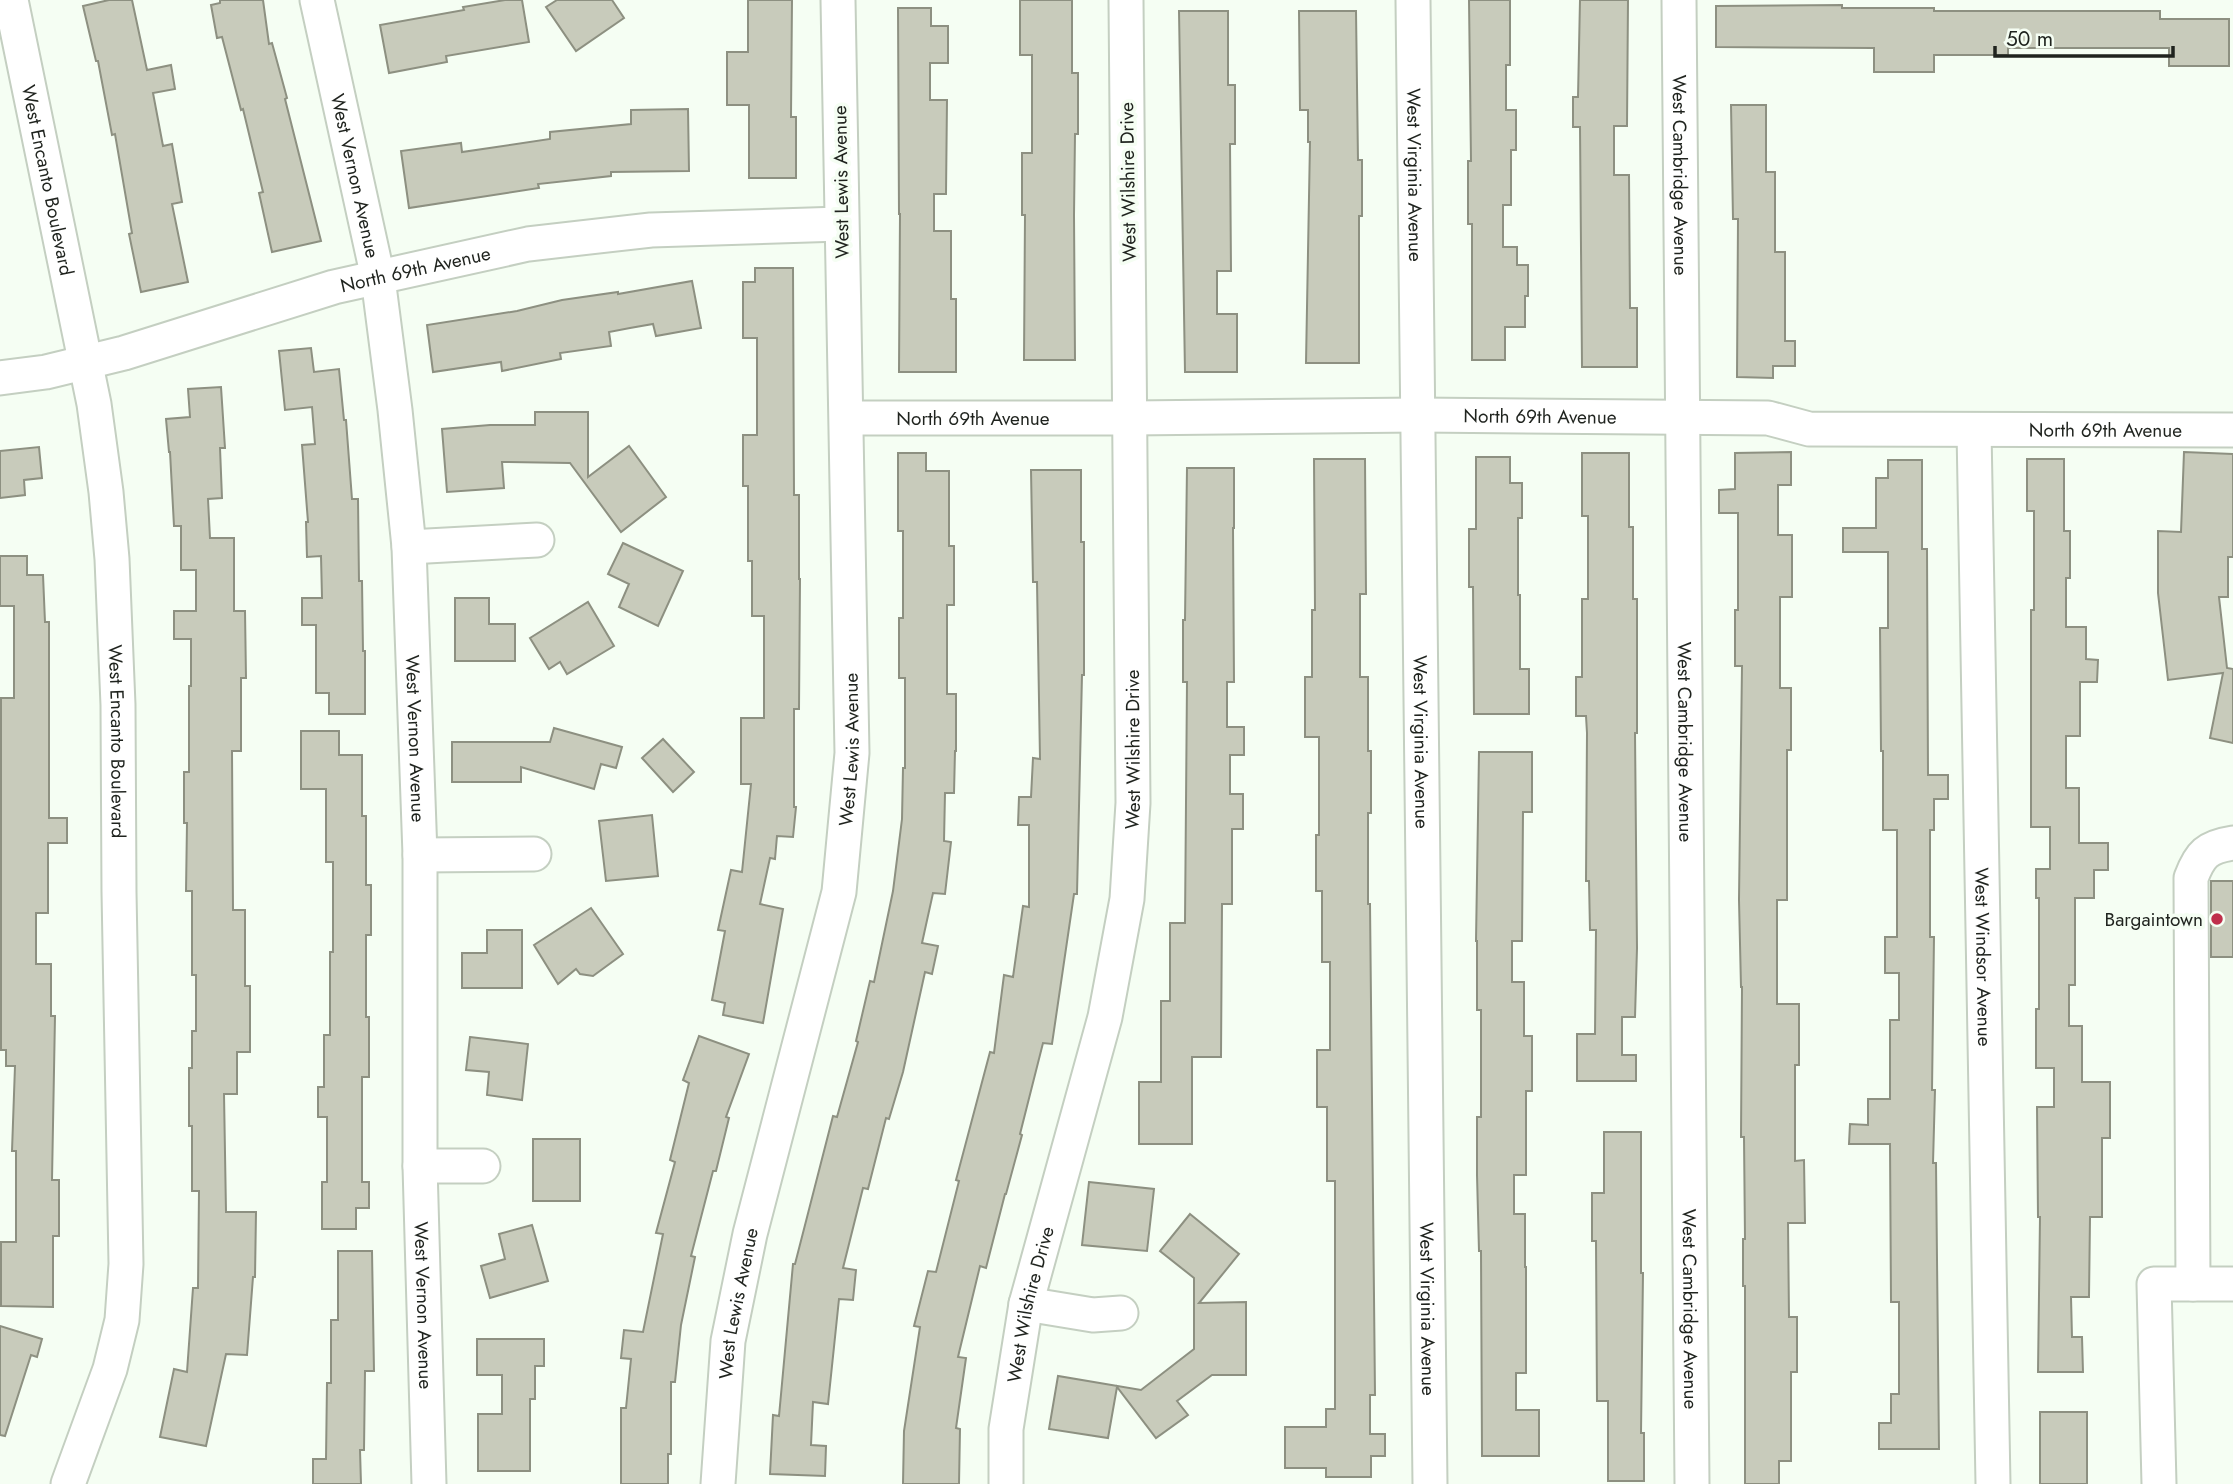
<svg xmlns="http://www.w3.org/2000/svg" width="2233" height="1484" font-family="Jost,sans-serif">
  <rect width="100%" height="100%" fill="#f5fef3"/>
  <g fill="#c8cbbb" stroke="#8d9081" stroke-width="2">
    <path d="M109,0H132L147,70L171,65L175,89L153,93L163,146L172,144L182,202L172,204L188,282L141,292L129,234L132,233L115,134L112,135L98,61H96L83,6Z"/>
    <path d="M220,0H263L269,44L272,43L287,98L285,99L321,241L272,252L259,193L263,192L243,109L241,110L222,37L217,38L211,5L220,3Z"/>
    <path d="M505,0H522L529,42L446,56L447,62L389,73L380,25L464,10L463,7Z"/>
    <path d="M557,0H612L624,18L576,51L546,7Z"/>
    <path d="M748,0H792L791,117H796V178H749V105H727V52H748Z"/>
    <path d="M1020,0H1072V73H1078V134H1075L1074,215L1075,360H1024L1025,215H1022V153H1032V55H1020Z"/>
    <path d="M1469,0H1510V65H1506V110H1516V150H1511V205H1503V247H1517V265H1528V296H1525V327H1505V360H1472V224H1468V161H1471Z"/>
    <path d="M1580,0H1628L1627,126H1614V175H1629L1630,308H1637V367H1582L1580,127H1573V97H1578Z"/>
    <path d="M1842,5V8H1934V11H2160V19H2229V66H2169V48H2008V55H1934V72H1874V48L1716,47V6Z"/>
    <path d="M898,8H931V26H948V63H930V100H947L946,194H934V231H951V299H956V372H899L900,214H899Z"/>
    <path d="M1179,11H1228V85H1235V144H1230L1231,271H1217V314H1237V372H1185Z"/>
    <path d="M1299,11H1356L1358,160H1362V216H1359V363H1306L1310,142H1308V110H1300Z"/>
    <path d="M1731,105H1766V172H1775V252H1785V341H1795V366H1773V378L1737,377L1738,219H1733Z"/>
    <path d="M688,109L689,171L611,172V176L538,184L539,188L409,208L401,151L461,143L462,152L550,139V132L631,124V110Z"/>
    <path d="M755,268H793L794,495H799V579H800L799,709H794V807H796L793,837L777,836L775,859L770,858L760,904L783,909L763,1023L723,1015L725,1003L712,1000L725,931L718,930L731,870L742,872L751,784H741V718H764V616H752V561H748V486H743V435H757V338H743V282H755Z"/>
    <path d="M692,281L701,328L656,336L653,324L630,328L609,332L611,346L560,353L561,359L502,371L501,362L433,372L427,325L517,311L562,300L618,292V294Z"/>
    <path d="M311,348L314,372L339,369L344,420H346L352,499H358L359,581H362L363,651H365V714H329V693H316V625H302V598H322L321,556L307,557L306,522H308L302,445L315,444L312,407L285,410L279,351Z"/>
    <path d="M221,387L225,448H220L222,498L208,499L210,538H234V611H245L246,678H241V751H232L233,910H245V986H250V1052H237V1094H224L226,1212H256L255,1277H253L247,1355L226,1354L206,1446L160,1437L174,1369L187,1372L193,1288H198L199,1191H192V1126H189V1068H192V1031H196V975H192V891H186L187,823H184V772H189V686H191V639H174V611H196V570H181V526H174L170,452H169L166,419L190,417L188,389Z"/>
    <path d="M535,412H588V477L629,446L666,497L621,532L570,463L502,462L504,488L447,492L442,429L490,425H535Z"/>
    <path d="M39,447L42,478L24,480L25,495L0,498V451Z"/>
    <path d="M1791,452V485H1778V535H1792V597H1780V688H1791V750H1787V900H1777V1004H1799V1065H1795V1161L1804,1160L1805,1223H1788L1789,1317H1797V1372H1791V1461H1779V1484H1745V1286H1743V1239H1745L1744,1137H1741L1742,987H1741L1739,900L1742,666H1735V610H1738V513H1719V490L1735,489V453Z"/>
    <path d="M2184,452L2233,454V557H2228V597H2219L2227,668L2233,669V743L2210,738L2223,673L2168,680L2158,593V531L2181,532Z"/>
    <path d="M898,453H926V471H949V546H954V605H947V694H956V751H955L954,793H945L944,841L951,842L945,894L933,893L922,943L938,946L932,974L925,972L903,1072L889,1119L886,1118L868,1189L863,1188L843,1268L856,1270L853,1300L839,1299L828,1404L813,1402L811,1445L826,1446L825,1476L770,1474L773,1415L779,1416L793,1264H795L833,1116L837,1117L858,1042L856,1041L870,981L874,982L893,891L902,819L903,768H905V678H899V618H903V531H898Z"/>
    <path d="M1582,453H1629V527H1633V599H1637V733H1635L1637,948L1635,1017H1622V1055H1636V1081H1577V1034H1595L1596,930H1590L1589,881H1586L1587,733L1586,716H1576V677H1582V599H1588V516H1582Z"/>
    <path d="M1476,457H1510V483H1522V518H1518V595H1520V669H1529V714H1474L1473,587H1469V529H1476Z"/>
    <path d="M1314,459H1365L1366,594H1360V677H1368V751H1371V813H1368V904H1370L1375,1395H1370V1434H1385V1456H1371V1477H1326V1468H1285V1427H1326V1409H1335V1181H1327V1107H1317V1050H1330V962H1322V891H1316V835H1319V737H1305V677H1312V610H1315Z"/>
    <path d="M2027,459H2064V531H2070V578H2066V627H2086V659L2098,660L2097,682H2080V736H2066V788H2079V843H2108V870H2094V898H2075V985H2069V1026H2082V1082H2110V1138H2102V1217H2090L2089,1297H2071L2072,1337H2082L2083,1372H2038L2040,1217H2038L2037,1107H2054V1068H2036V1009H2039V898H2036V869H2050V827H2031V610H2034V511H2027Z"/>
    <path d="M1888,460H1922V549H1927L1928,775H1948V799H1934V830H1930V937H1934L1932,1090H1935L1933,1163H1936L1939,1449H1879V1423H1891V1394H1899V1302H1891L1890,1144H1849L1850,1124L1868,1125V1099H1890V1020H1899V973H1885V937H1897V830H1883V751H1881L1880,628H1888V552H1843V528H1876V478H1888Z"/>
    <path d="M1187,468H1234V528H1233L1234,682H1227V727H1244V755H1230V794H1243V829H1232V904H1222L1221,1057H1192V1144H1139V1082H1161V1001H1170V923H1185L1187,682H1183V620H1185Z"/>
    <path d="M1031,470H1081V542H1084V675H1082L1077,894H1074L1052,1044L1043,1043L1020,1134L1022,1135L1006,1194H1005L986,1268L980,1266L958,1357L966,1358L956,1428L960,1429L959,1484H903L904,1431L920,1327L914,1326L928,1271L936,1272L959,1181L956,1180L990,1052L994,1053L1004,975L1013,977L1023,906L1029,907V825H1018L1019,797H1031L1033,758L1040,759L1037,582H1033Z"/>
    <path d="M623,543L683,571L658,626L619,607L629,584L608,574Z"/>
    <path d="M0,556H27V575H43L45,622H49V818H67V843H48V913H36V964H51V1016H55L52,1180H59V1236H53V1307L1,1306V1242H16V1151H12L15,1066H6V1050H1V698H14V606H0Z"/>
    <path d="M455,598H489V624H515V661H455Z"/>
    <path d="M588,602L614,646L567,674L560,662L549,669L530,638Z"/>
    <path d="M554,728L622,747L616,768L601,764L594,789L521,767V782H452V742H550Z"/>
    <path d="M301,731H339V755H362V816H366V885H371V935H366V1017H369V1077H362V1182H369V1208H356V1229H322V1182H327V1117H318V1087H324V1035H330V952H333V862H326V789H301Z"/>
    <path d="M663,739L694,772L673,792L642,758Z"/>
    <path d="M1479,752H1532V812H1523L1522,941H1512V982H1524V1036H1532V1091H1526V1175H1514V1214H1525V1267H1526V1373H1516V1410H1539V1456H1482L1481,1251H1479L1477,1175V1117H1481V1010H1477V941H1476Z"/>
    <path d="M652,815L658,876L606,881L599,821Z"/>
    <rect x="2211" y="881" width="22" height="76"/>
    <path d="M591,908L623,954L593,976L580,974L576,969L558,984L534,945Z"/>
    <path d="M487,930H522V988H462V953H487Z"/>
    <path d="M699,1036L749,1054L726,1117L729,1118L716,1171H713L691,1256L695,1257L681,1325L675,1382H671V1454H668V1484H621V1408H626L631,1359L621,1358L624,1330L643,1332L663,1234L656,1233L675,1162L670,1160L689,1083L683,1080Z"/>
    <path d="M470,1037L528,1044L522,1100L487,1095L489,1072L466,1070Z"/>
    <path d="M1604,1132H1641V1273H1643L1641,1433H1644V1481H1608V1401H1597L1596,1241H1592V1193H1604Z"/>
    <rect x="533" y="1139" width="47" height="62"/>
    <path d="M1089,1182L1154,1189L1147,1251L1082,1245Z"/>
    <path d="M1190,1214L1239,1254L1199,1303L1246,1302V1375H1212L1177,1401L1188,1415L1156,1438L1117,1387L1108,1438L1049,1429L1058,1376L1141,1390L1194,1349V1278L1160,1251Z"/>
    <path d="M532,1225L548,1281L490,1298L481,1266L505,1259L499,1234Z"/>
    <path d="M338,1251H372L374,1371H365L364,1450H360L361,1484H313V1459H326L327,1383H331V1320H338Z"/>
    <path d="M0,1326L42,1339L37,1357L31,1355L5,1436L0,1435Z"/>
    <path d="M477,1339H544V1366H535V1399H530V1471H478V1414H502V1375H477Z"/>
    <rect x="2040" y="1412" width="47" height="72"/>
  </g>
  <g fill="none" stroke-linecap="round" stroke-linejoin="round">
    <defs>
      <g id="minor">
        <path id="s1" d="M11,0L94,404L106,492L112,559L118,705L119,892L126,1264L122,1320L110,1369L68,1484"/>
        <path id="s2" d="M317,0L378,278L395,410L409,547L420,855V1166L429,1484"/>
        <path id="s3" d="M1413,0L1430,1484"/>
        <path id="s4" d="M1679,0L1692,1484"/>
        <path id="s5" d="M0,378L46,372L124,353L334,287L528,244L651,230L841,224"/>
        <path id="s6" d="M847,418H1131L1418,415L1768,418L1809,429L2233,430"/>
        <path id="s7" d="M1974,430L1993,1484"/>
        <path d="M409,547L537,540"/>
        <path d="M2233,843C2207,847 2200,854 2191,878L2193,1284H2233"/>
        <path d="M420,855L534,854"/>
        <path d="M420,1166H483"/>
        <path d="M1026,1304L1093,1315L1121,1313"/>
        <path id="s8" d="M718,1484L728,1341L750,1234L839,892L852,753L838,0"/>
        <path id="s9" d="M1006,1484V1429L1026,1304L1105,1017L1127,899L1133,803L1126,0"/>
        <path d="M2159,1484L2154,1284H2193"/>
      </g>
    </defs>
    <use href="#minor" stroke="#c4cfc1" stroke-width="37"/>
    <use href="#minor" stroke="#fff" stroke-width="33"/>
  </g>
  <circle fill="#bf2f4c" stroke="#f5fef3" stroke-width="2.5" cx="2217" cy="919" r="7"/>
  <g text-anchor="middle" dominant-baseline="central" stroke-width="7" stroke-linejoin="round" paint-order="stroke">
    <g font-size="19" fill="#1f231e" stroke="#f5fef3">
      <text stroke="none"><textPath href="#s2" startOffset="180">West Vernon Avenue</textPath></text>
      <text stroke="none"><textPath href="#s3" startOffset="175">West Virginia Avenue</textPath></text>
      <text stroke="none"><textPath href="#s4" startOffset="175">West Cambridge Avenue</textPath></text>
      <text stroke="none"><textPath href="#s1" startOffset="184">West Encanto Boulevard</textPath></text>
      <text transform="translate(841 182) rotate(-91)">West Lewis Avenue</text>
      <text transform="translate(1128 182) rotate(-91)">West Wilshire Drive</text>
      <text stroke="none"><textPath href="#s5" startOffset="430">North 69th Avenue</textPath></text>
      <text stroke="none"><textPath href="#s6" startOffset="693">North 69th Avenue</textPath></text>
      <text stroke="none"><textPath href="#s6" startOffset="126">North 69th Avenue</textPath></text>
      <text stroke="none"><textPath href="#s6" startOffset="1260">North 69th Avenue</textPath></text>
      <text stroke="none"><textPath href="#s2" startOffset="747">West Vernon Avenue</textPath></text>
      <text stroke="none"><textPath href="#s1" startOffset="751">West Encanto Boulevard</textPath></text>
      <text stroke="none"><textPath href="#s3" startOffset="742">West Virginia Avenue</textPath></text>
      <text stroke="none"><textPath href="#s4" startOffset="742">West Cambridge Avenue</textPath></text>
      <text stroke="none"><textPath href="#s8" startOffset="749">West Lewis Avenue</textPath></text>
      <text stroke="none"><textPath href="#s9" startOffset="749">West Wilshire Drive</textPath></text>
      <text stroke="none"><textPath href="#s7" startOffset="527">West Windsor Avenue</textPath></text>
      <text stroke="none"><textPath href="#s8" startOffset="182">West Lewis Avenue</textPath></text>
      <text stroke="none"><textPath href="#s9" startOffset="182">West Wilshire Drive</textPath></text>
      <text stroke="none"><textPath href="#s2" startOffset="1314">West Vernon Avenue</textPath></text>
      <text stroke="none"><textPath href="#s3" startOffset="1309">West Virginia Avenue</textPath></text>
      <text stroke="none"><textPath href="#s4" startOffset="1309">West Cambridge Avenue</textPath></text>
    </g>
    <g font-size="19" fill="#1f231e" stroke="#f5fef3" text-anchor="end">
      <text x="2203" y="919">Bargaintown</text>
    </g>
  </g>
  <path d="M1995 46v10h178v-10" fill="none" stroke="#1f231e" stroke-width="3.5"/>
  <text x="2006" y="46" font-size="21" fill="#1f231e" stroke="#f5fef3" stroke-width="5" paint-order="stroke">50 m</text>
</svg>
